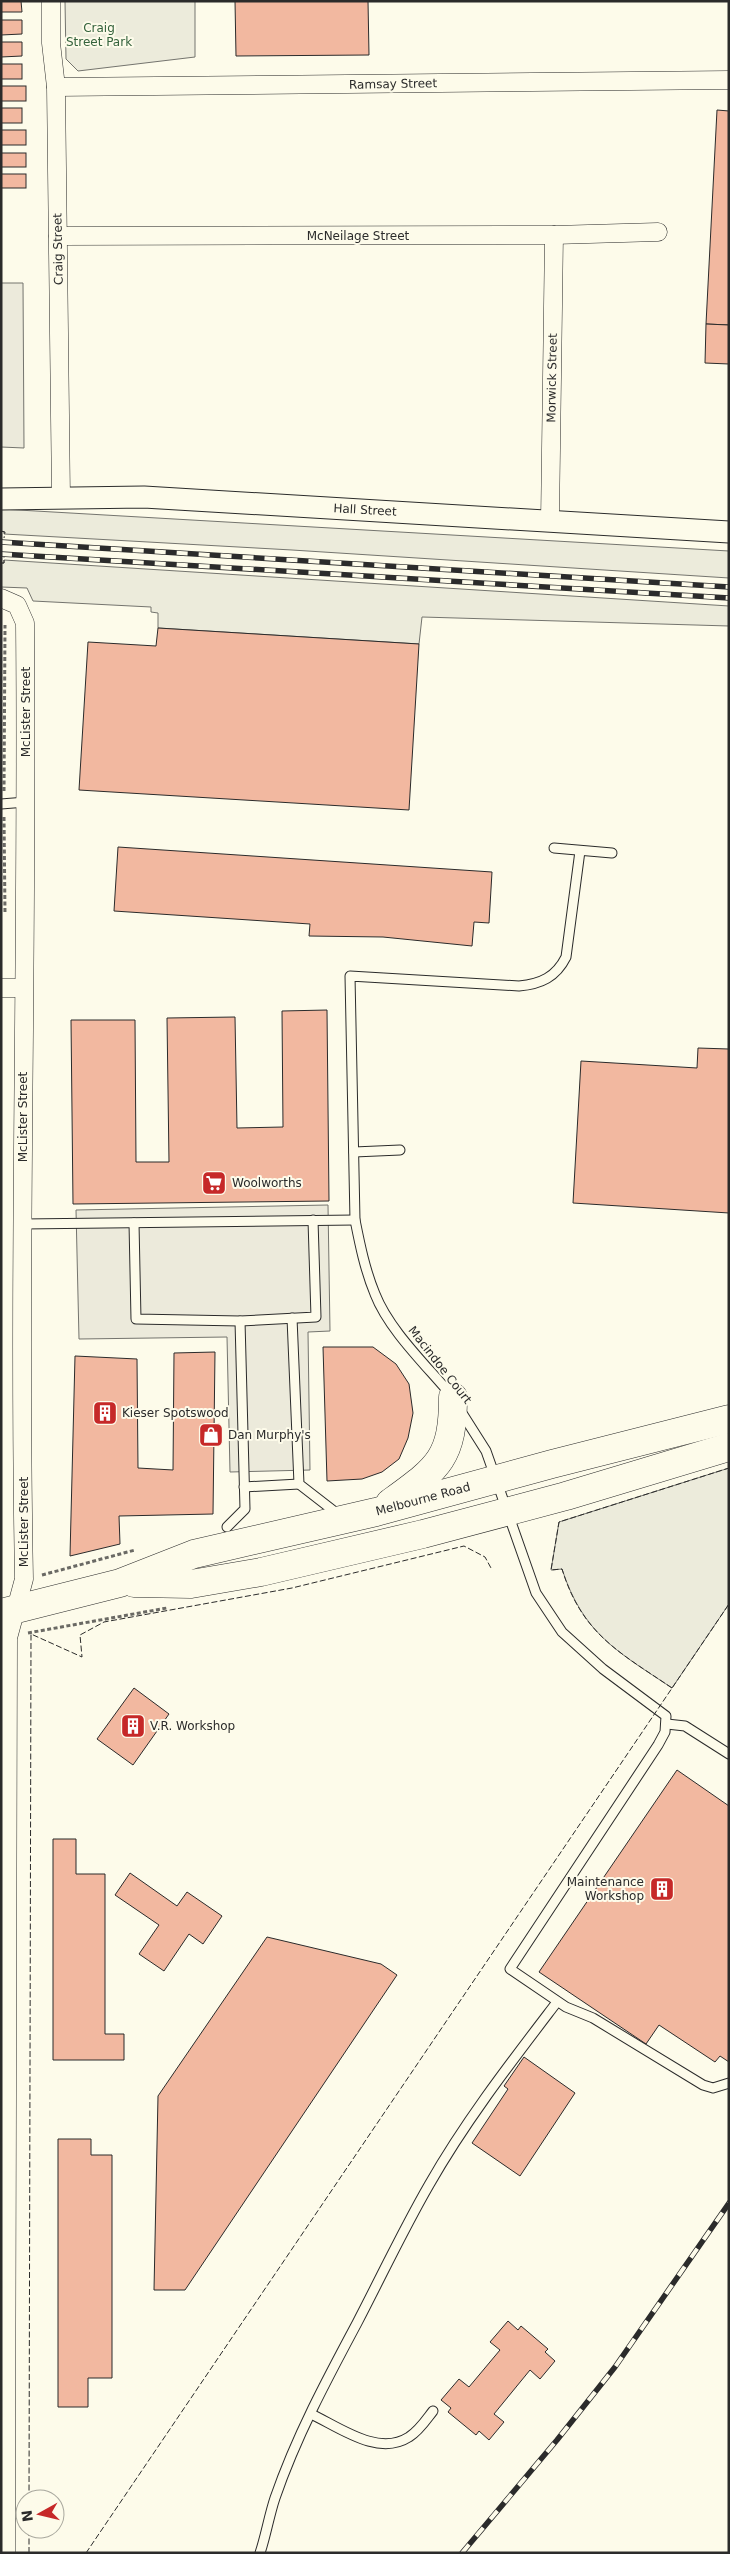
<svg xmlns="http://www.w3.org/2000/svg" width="730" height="2554" font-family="'DejaVu Sans',sans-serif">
  <rect width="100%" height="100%" fill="#fdfbea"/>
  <g fill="#ecebdb" stroke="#74746e">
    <path d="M65,1H195V57L78,71L66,59Z"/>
    <path d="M1,509L729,551V578L292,550L4,534V532L1,531Z"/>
    <path d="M4,560L729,606V626L422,617L419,644L158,628V613L151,612V607L33,601L27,588L1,587V563H4Z"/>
    <path d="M729,1468V1604L672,1688C618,1652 583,1634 562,1569L551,1570L559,1522Z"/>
  </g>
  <g fill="#eceadb" stroke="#74746e">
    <path d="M1,283H23L24,448L1,447Z"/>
    <path d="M328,1205L330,1331L308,1332L310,1470L230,1472L227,1337L79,1339L76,1210Z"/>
  </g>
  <g fill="#f2b8a0" stroke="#2b2b2b">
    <path d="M1,1H21L22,12H1Z"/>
    <path d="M235,1H368L369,55L236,56Z"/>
    <path d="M1,20H22V34L1,35Z"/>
    <path d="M1,42H22V56L1,57Z"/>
    <rect x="1" y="64" width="21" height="15"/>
    <rect x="1" y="86" width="25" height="15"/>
    <rect x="1" y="108" width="21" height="15"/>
    <path d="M717,110L729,111V325L706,324Z"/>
    <rect x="1" y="130" width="25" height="15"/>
    <rect x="1" y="153" width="25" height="14"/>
    <rect x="1" y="174" width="25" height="14"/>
    <path d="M706,324L729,325V364L705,363Z"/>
    <path d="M158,628L419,644L409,810L79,790L88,642L156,646Z"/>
    <path d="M118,847L492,872L489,923L474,922L472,946L383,937L309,936L310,924L114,911Z"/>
    <path d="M327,1010L329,1201L73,1204L71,1020H135L136,1162H169L167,1018L235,1017L237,1128L283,1127L282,1011Z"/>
    <path d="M698,1048L729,1049V1213L573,1203L581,1061L697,1068Z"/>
    <path d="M323,1347H373L396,1364L409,1384L413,1413L408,1438L399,1459L382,1472L362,1479L327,1481Z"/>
    <path d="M215,1352L213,1514L119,1516L120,1544L70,1556L75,1356L137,1359L138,1468L173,1470L174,1353Z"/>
    <path d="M134,1688L169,1714L133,1765L97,1739Z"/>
    <path d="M677,1770L729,1806V2062L720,2056L715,2062L659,2025L646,2044L539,1972Z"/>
    <path d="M53,1839H76V1874H105V2034H124V2060H53Z"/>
    <path d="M130,1873L177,1906L187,1892L222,1916L203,1944L189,1934L164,1971L139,1954L159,1925L115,1895Z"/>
    <path d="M267,1937L381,1964L397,1975L185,2290H154L158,2096Z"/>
    <path d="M524,2057L575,2093L520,2176L472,2143L508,2089L504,2086Z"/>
    <path d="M58,2139H91V2155H112V2378H88V2407H58Z"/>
    <path d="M508,2321L518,2330L521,2326L548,2349L545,2352L555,2361L540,2379L530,2370L494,2414L504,2422L489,2440L479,2431L476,2435L448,2412L451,2408L441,2400L459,2379L469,2387L500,2350L490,2342Z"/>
  </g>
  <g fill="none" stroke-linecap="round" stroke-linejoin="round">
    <defs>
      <g id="service">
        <path d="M1,804L26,802"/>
        <path d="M554,848L612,853"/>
        <path d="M354,1152L400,1150"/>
        <path d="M134,1223L136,1319L240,1321L316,1317L313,1220"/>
        <path d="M23,1224L355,1220"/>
        <path d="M292,1318L299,1484L339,1515"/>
        <path d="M451,1395C426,1365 389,1330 375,1294C365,1270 360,1245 355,1220L350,976L519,986C541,984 556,977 566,957L580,851"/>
        <path d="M460,1410L486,1451L536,1593L562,1632L603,1669L666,1716L665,1732L658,1745L510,1969L566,2007L593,2018L703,2085L713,2088L729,2083"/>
        <path d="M244,1487L299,1484"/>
        <path d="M227,1527L245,1509L240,1321"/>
        <path d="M667,1724L685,1726L729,1754"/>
        <path d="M311,2414C339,2427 378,2457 409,2437C419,2431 426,2420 433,2411"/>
        <path d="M260,2553C266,2535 269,2516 275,2498C296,2437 327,2379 357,2323C381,2277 403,2230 429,2185C466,2120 512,2061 557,2002"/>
      </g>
      <g id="minor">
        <path d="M51,1V43L56,87L61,497"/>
        <path d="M56,87L729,80"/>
        <path d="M58,236L554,235L658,232"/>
        <path d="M550,521L554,235"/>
        <path d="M1,598L17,605L25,623C28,942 18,1261 24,1579L8,1638L6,2553"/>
        <path d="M1,988H23"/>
      </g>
      <path id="tertiary" d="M1,499L144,497L729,532"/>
      <g id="primary">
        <path d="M390,1503C438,1468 453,1459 453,1397"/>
        <path d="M134,1583L191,1584L261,1572L423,1534L566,1496L729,1447"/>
        <path d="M1,1613L120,1583L194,1554L376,1512L552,1464L729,1419"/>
      </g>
    </defs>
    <use href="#service" stroke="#2b2b2b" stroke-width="11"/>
    <use href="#minor" stroke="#2b2b2b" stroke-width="19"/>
    <use href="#tertiary" stroke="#2b2b2b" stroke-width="23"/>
    <use href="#primary" stroke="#2b2b2b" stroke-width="29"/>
    <g stroke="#6a6964" stroke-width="3" stroke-dasharray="4 2.5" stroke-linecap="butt">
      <path d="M4,791L5,625"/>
      <path d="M4,817L5,914"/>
      <path d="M42,1575L135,1550"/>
      <path d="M28,1633L167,1608"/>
    </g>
    <use href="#service" stroke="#fdfbea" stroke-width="9"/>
    <use href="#minor" stroke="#fdfbea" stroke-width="18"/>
    <use href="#tertiary" stroke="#fdfbea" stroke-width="21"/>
    <use href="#primary" stroke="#fdfbea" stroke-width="28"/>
    <defs>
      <g id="rail">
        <path d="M1,542L729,587"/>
        <path d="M1,554L729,598"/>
        <path d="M462,2553L557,2440L615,2367L729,2203"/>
      </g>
    </defs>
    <use href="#rail" stroke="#2b2b2b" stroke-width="5.5"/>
    <use href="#rail" stroke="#fdfbea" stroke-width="4" stroke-dasharray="11" stroke-linecap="butt"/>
    <g stroke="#2b2b2b" stroke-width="1" stroke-dasharray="6 2.5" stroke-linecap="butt">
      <path d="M1,531L5,532L4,538"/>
      <path d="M1,563H4V557"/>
      <path d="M672,1688C619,1652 582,1634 562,1569L551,1570L559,1522L729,1468"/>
      <path d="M29,2499L31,1634L82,1657L80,1635L104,1622L292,1588L464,1546L485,1557L491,1568"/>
      <path d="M29,2553V2529"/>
      <path d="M86,2553L729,1604"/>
    </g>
  </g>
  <defs>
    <symbol id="supermarket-square" viewBox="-11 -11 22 22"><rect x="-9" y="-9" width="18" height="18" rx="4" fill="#c62828" stroke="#fdfbea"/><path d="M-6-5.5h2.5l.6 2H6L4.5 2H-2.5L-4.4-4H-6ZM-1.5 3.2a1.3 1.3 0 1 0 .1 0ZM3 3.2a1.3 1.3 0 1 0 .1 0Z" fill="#fff"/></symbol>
    <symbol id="building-square" viewBox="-11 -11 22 22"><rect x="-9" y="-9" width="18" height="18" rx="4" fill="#c62828" stroke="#fdfbea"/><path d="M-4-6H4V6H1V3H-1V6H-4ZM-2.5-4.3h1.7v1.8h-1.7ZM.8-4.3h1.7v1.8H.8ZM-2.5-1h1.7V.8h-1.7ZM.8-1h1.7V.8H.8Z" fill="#fff"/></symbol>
    <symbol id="shop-square" viewBox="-11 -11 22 22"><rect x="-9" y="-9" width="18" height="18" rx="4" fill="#c62828" stroke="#fdfbea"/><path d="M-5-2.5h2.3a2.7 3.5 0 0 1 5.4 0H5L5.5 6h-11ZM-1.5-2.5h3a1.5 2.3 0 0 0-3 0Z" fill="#fff"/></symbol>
  </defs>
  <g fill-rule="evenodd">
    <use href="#supermarket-square" x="200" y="1169" width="28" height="28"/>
    <use href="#building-square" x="91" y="1399" width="28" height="28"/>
    <use href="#shop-square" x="197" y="1421" width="28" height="28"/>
    <use href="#building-square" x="119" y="1712" width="28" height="28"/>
    <use href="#building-square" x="648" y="1875" width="28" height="28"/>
  </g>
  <g text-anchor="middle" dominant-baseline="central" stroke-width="4" stroke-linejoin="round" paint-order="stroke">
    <g font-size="12" fill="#34623c" stroke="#fdfbea">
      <text x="99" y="28">Craig<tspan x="99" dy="14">Street Park</tspan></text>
    </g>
    <g font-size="12" fill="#2b2b2b" stroke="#fdfbea">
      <text transform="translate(393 84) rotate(-1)">Ramsay Street</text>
      <text x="358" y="236">McNeilage Street</text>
      <text transform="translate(58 249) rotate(-91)">Craig Street</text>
      <text transform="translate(552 378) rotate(-89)">Morwick Street</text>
      <text transform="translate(365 510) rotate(3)">Hall Street</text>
      <text transform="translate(26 712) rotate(-90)">McLister Street</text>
      <text transform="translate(23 1117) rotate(-90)">McLister Street</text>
      <text transform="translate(440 1365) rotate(52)">Macindoe Court</text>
      <text transform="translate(423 1499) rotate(-15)">Melbourne Road</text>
      <text transform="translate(24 1522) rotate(-90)">McLister Street</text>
    </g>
    <g font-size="12" fill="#2b2b2b" stroke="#fdfbea" text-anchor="start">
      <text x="232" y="1183">Woolworths</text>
      <text x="122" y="1413">Kieser Spotswood</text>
      <text x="228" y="1435">Dan Murphy's</text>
      <text x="150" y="1726">V.R. Workshop</text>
      <text x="644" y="1882" text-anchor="end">Maintenance<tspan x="644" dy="14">Workshop</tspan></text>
    </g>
  </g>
  <rect width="730" height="2554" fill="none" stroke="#2b2b2b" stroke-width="5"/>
  <g transform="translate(40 2514) rotate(262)"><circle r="24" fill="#fdfbea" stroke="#a9a89e"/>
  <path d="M0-4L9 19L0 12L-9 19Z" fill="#c62828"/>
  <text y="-8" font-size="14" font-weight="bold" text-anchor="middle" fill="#2b2b2b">N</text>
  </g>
</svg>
